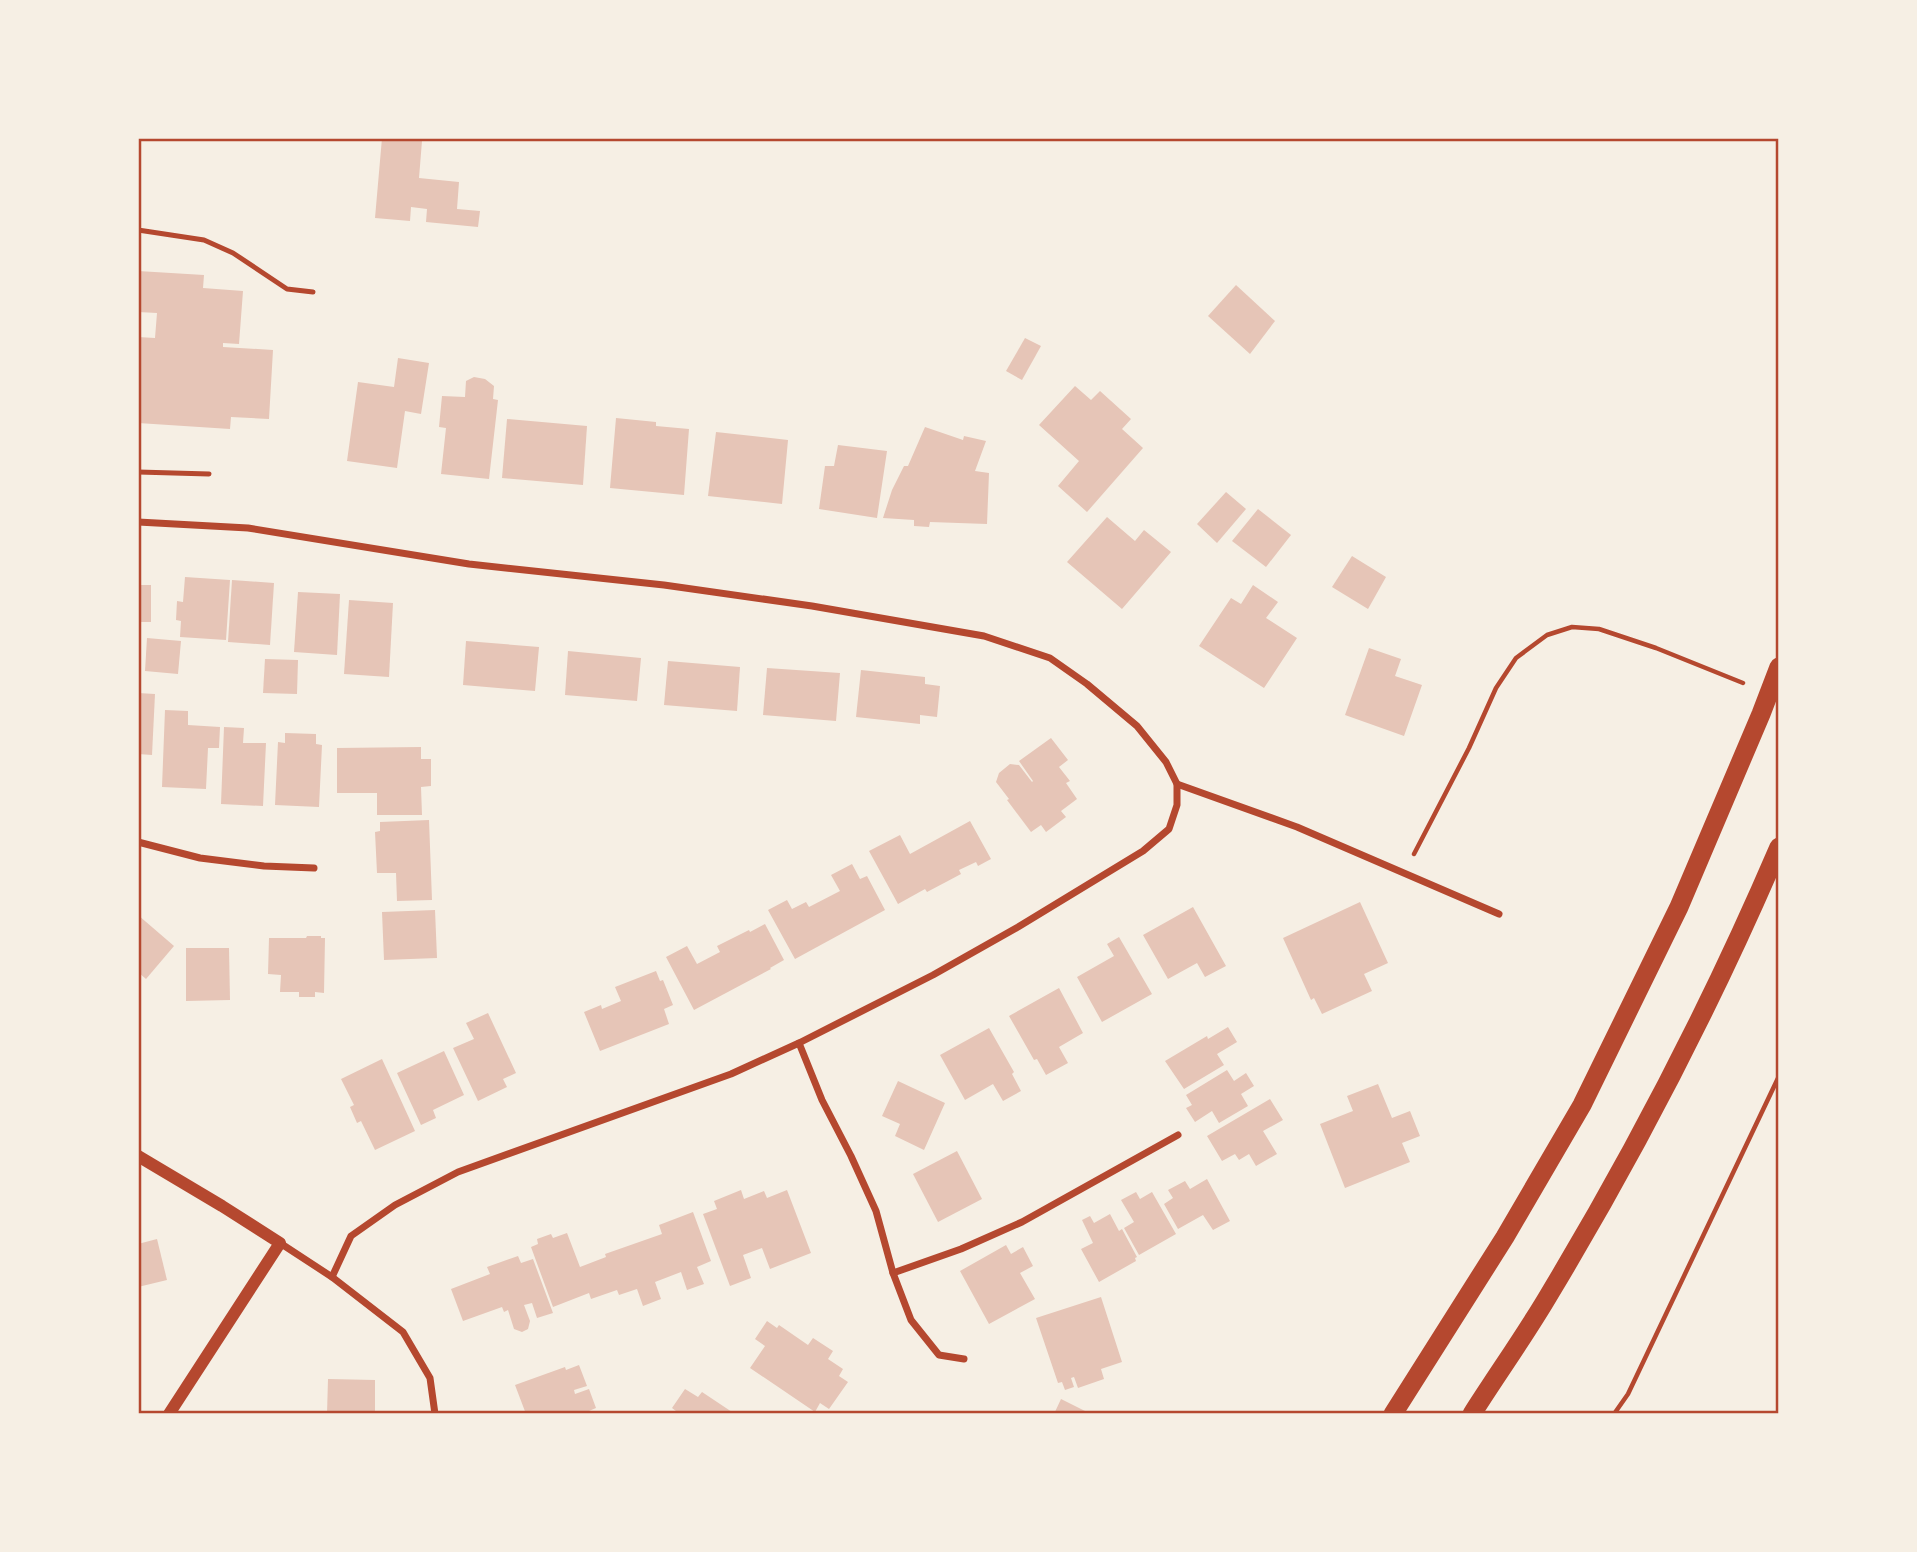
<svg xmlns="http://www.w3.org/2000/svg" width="1917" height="1552" font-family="'Public Sans',sans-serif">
  <rect width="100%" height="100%" fill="#f6efe4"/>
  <g fill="#e6c5b7">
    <path d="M382,138L422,141L419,178L459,182L457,209L480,211L478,227L426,222L427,209L411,207L410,221L375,218Z"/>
    <path d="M138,271L204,275L203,288L243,291L239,344L223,343V347L273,350L269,419L231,417L230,429L138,423V337L155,338L157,313L138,312Z"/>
    <path d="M1236,285L1275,321L1250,354L1208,316Z"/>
    <path d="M1025,338L1041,346L1022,380L1006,371Z"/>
    <path d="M398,358L429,363L421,414L405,411L397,468L347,461L358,382L394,387Z"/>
    <path d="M474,377L485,379L494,386L493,399L498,400L489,479L441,474L446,428L439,427L442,396L465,397L466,381Z"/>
    <path d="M1075,386L1091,400L1100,391L1131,419L1122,429L1143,448L1087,512L1058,486L1079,461L1039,425Z"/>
    <path d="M616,418L656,422V426L689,429L684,495L610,488Z"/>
    <path d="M507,419L587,426L583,485L502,478Z"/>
    <path d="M925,427L963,440L964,436L986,441L975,471L989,473L987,524L930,522L929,527L914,526V520L883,518L892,490L904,466H908Z"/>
    <path d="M716,432L788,440L782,504L708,496Z"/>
    <path d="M838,445L887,451L877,518L819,509L825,466H834Z"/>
    <path d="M1226,492L1246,509L1217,543L1197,524Z"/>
    <path d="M1258,509L1291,535L1266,567L1232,541Z"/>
    <path d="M1107,517L1135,541L1144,530L1171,552L1122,609L1067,562Z"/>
    <path d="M1352,556L1386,577L1368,609L1332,587Z"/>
    <path d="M185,577L230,580L226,640L180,637L181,621L176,620L177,601L183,602Z"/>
    <path d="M232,580L274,583L270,645L228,642Z"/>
    <rect x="138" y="585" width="13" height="37"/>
    <path d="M1253,585L1278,602L1266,618L1297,638L1264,688L1199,646L1231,598L1241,604Z"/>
    <path d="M298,592L340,594L337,655L294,652Z"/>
    <path d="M349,600L393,603L389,677L344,674Z"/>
    <path d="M147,638L181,641L178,674L145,671Z"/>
    <path d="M466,641L539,647L535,691L463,685Z"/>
    <path d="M1369,648L1401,659L1395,676L1422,685L1404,736L1345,715Z"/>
    <path d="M568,651L641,658L637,701L565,695Z"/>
    <path d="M265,659L298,660L297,694L263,693Z"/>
    <path d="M668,661L740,667L737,711L664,705Z"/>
    <path d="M767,668L840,673L836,721L763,715Z"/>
    <path d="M861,670L925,677V684L940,686L937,717L920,715V724L856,717Z"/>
    <path d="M138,693L155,694L152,755L138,754Z"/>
    <path d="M165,710L188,711V725L220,727L219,748H208L206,789L162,787Z"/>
    <path d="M224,727L244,728L243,743H266L263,806L221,804Z"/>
    <path d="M285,733L316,734V744L322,745L319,807L275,805L278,742L285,743Z"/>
    <path d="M1051,738L1068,760L1059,767L1070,781L1066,783L1077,799L1061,811L1066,817L1046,832L1041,825L1031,832L1007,800L1009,799L996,782L999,773L1010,764L1019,765L1032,782L1033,781L1019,761Z"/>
    <path d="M421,747V759H431V786L421,787L422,815H377V793H337V748Z"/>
    <path d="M429,820L432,900L397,901L396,873H377L375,832L380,831V822Z"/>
    <path d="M970,821L991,859L978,866L976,862L959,870L961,874L946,882L927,892L925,889L898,904L869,851L900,835L910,854Z"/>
    <path d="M852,864L860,879L867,876L885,910L795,959L768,910L787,900L792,909L806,902L809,907L840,891L831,875Z"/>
    <path d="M1360,902L1388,963L1364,974L1372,991L1322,1014L1314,998L1311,1000L1283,938Z"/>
    <path d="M1193,907L1226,966L1205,977L1197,963L1168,979L1143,935Z"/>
    <path d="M435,910L437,958L384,960L382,912Z"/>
    <path d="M138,915L174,946L146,979L138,972Z"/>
    <path d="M765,924L784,960L770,968L771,969L694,1010L666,957L687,946L697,964L720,952L717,946L749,930L750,932Z"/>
    <path d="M307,936H321V938H325L324,993L315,992V997H299V992H280L281,975L268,974L269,938H306Z"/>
    <path d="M1119,937L1152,994L1102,1022L1077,977L1114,956L1107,944Z"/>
    <path d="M186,948H229L230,1000L186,1001Z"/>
    <path d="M656,971L660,981L663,980L673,1005L664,1009L669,1024L600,1051L584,1012L601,1005L602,1009L621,1001L615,987Z"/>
    <path d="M1059,988L1083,1033L1059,1047L1068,1063L1046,1075L1037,1059L1034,1060L1009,1016Z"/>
    <path d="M488,1013L516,1073L503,1079L507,1087L478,1101L453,1048L474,1039L466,1023Z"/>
    <path d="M1228,1027L1237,1042L1217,1054L1224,1065L1184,1089L1165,1061L1207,1036L1208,1039Z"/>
    <path d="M989,1028L1014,1072L1012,1074L1021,1091L1003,1101L993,1084L965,1100L940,1055Z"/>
    <path d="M444,1051L464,1095L433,1110L436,1118L421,1125L397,1073Z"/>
    <path d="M382,1059L415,1131L375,1150L361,1121L357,1123L350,1107L354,1105L341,1079Z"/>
    <path d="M1227,1070L1234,1081L1246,1073L1254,1086L1241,1094L1248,1106L1219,1123L1212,1111L1195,1122L1186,1108L1192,1105L1186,1095Z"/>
    <path d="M898,1081L945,1103L924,1150L895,1136L900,1124L882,1116Z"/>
    <path d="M1378,1084L1392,1118L1410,1111L1420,1136L1402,1143L1410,1162L1345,1188L1320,1124L1353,1111L1347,1096Z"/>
    <path d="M1270,1099L1283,1120L1263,1131L1277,1154L1256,1166L1249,1154L1239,1160L1235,1154L1222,1161L1207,1136Z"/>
    <path d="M957,1151L982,1199L938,1222L913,1174Z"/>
    <path d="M1207,1179L1230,1221L1213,1230L1203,1215L1178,1229L1164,1204L1173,1198L1168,1190L1185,1181L1190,1189Z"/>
    <path d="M741,1190L744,1199L764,1191L767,1198L787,1190L811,1253L770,1269L762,1248L743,1255L751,1278L730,1286L703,1214L717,1209L714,1201Z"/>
    <path d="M1136,1192L1140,1199L1152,1192L1176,1234L1139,1255L1124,1228L1134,1222L1121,1200Z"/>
    <path d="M693,1212L711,1261L697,1267L704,1284L687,1290L681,1272L655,1282L661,1299L643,1306L637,1289L619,1295L617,1290L591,1299L589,1293L553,1307L531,1247L538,1244L537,1239L551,1234L553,1238L567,1233L580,1267L606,1257L605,1254L662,1234L659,1225Z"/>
    <path d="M1110,1214L1119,1231L1122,1229L1137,1257L1135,1258L1136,1261L1099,1282L1081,1249L1093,1243L1082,1220L1090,1216L1094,1223Z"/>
    <path d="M157,1239L167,1280L138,1287V1244Z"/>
    <path d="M1006,1245L1011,1254L1023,1247L1033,1266L1020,1273L1035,1299L989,1324L960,1271Z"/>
    <path d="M518,1256L521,1263L533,1259L553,1313L537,1318L532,1303L524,1305L530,1321L528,1329L522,1332L514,1329L508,1310L504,1312L502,1307L463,1321L451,1289L490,1274L487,1267Z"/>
    <path d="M1101,1297L1122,1362L1101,1369L1104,1379L1078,1388L1074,1377L1071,1378L1074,1387L1065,1390L1062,1382L1058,1383L1036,1318Z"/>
    <path d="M767,1321L777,1328L779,1325L808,1345L813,1338L833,1351L828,1359L843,1369L839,1376L848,1382L829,1409L820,1403L815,1412L750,1368L765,1346L755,1339Z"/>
    <path d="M579,1365L587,1386L574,1390L575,1394L589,1389L596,1408L582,1414H526L515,1385L565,1367L566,1370Z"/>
    <path d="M328,1379L375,1380V1414H327Z"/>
    <path d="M685,1389L698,1397L702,1392L732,1412L731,1414H680L672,1408Z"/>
    <path d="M1061,1399L1091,1414H1054Z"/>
  </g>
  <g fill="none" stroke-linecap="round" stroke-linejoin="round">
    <g stroke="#b5482f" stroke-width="4.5">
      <path d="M1414,854L1469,748L1496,688L1516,658L1547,635L1572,627L1599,629L1656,648L1743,683"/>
      <path d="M1614,1414L1628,1394L1779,1076"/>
    </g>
    <g stroke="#b5482f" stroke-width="5">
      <path d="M138,230L204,240L233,253L287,289L313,292"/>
      <path d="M138,472L209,474"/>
    </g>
    <g stroke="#b5482f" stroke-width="7">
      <path d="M138,522L248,528L469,564L664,585L812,606L984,636L1050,658L1087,684L1137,726L1166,762L1177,784L1297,827L1499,914"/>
      <path d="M138,842L200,858L264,866L314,868"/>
      <path d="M799,1043L822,1100L851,1156L876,1211L893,1273L911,1320L939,1355L964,1359"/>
      <path d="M280,1243L332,1277L403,1332L430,1378L435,1414"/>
      <path d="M893,1273L961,1249L1022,1222L1178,1135"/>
      <path d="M332,1277L351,1236L395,1205L458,1172L731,1074L799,1043L933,975L1018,927L1143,851L1169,829L1177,805V784"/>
    </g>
    <path stroke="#b5482f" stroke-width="12" d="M138,1156L222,1206L280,1243L169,1414"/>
    <g stroke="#b5482f" stroke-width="19">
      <path d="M1393,1414L1505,1237L1582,1105L1679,907L1761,714L1779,667"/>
      <path d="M1472,1414C1498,1373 1526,1334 1550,1293C1636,1150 1713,1001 1779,847"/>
    </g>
  </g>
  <rect width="1917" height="1552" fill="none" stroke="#f6efe4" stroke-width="280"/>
  <rect x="140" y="140" width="1637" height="1272" fill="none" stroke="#b5482f" stroke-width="2.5"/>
</svg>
